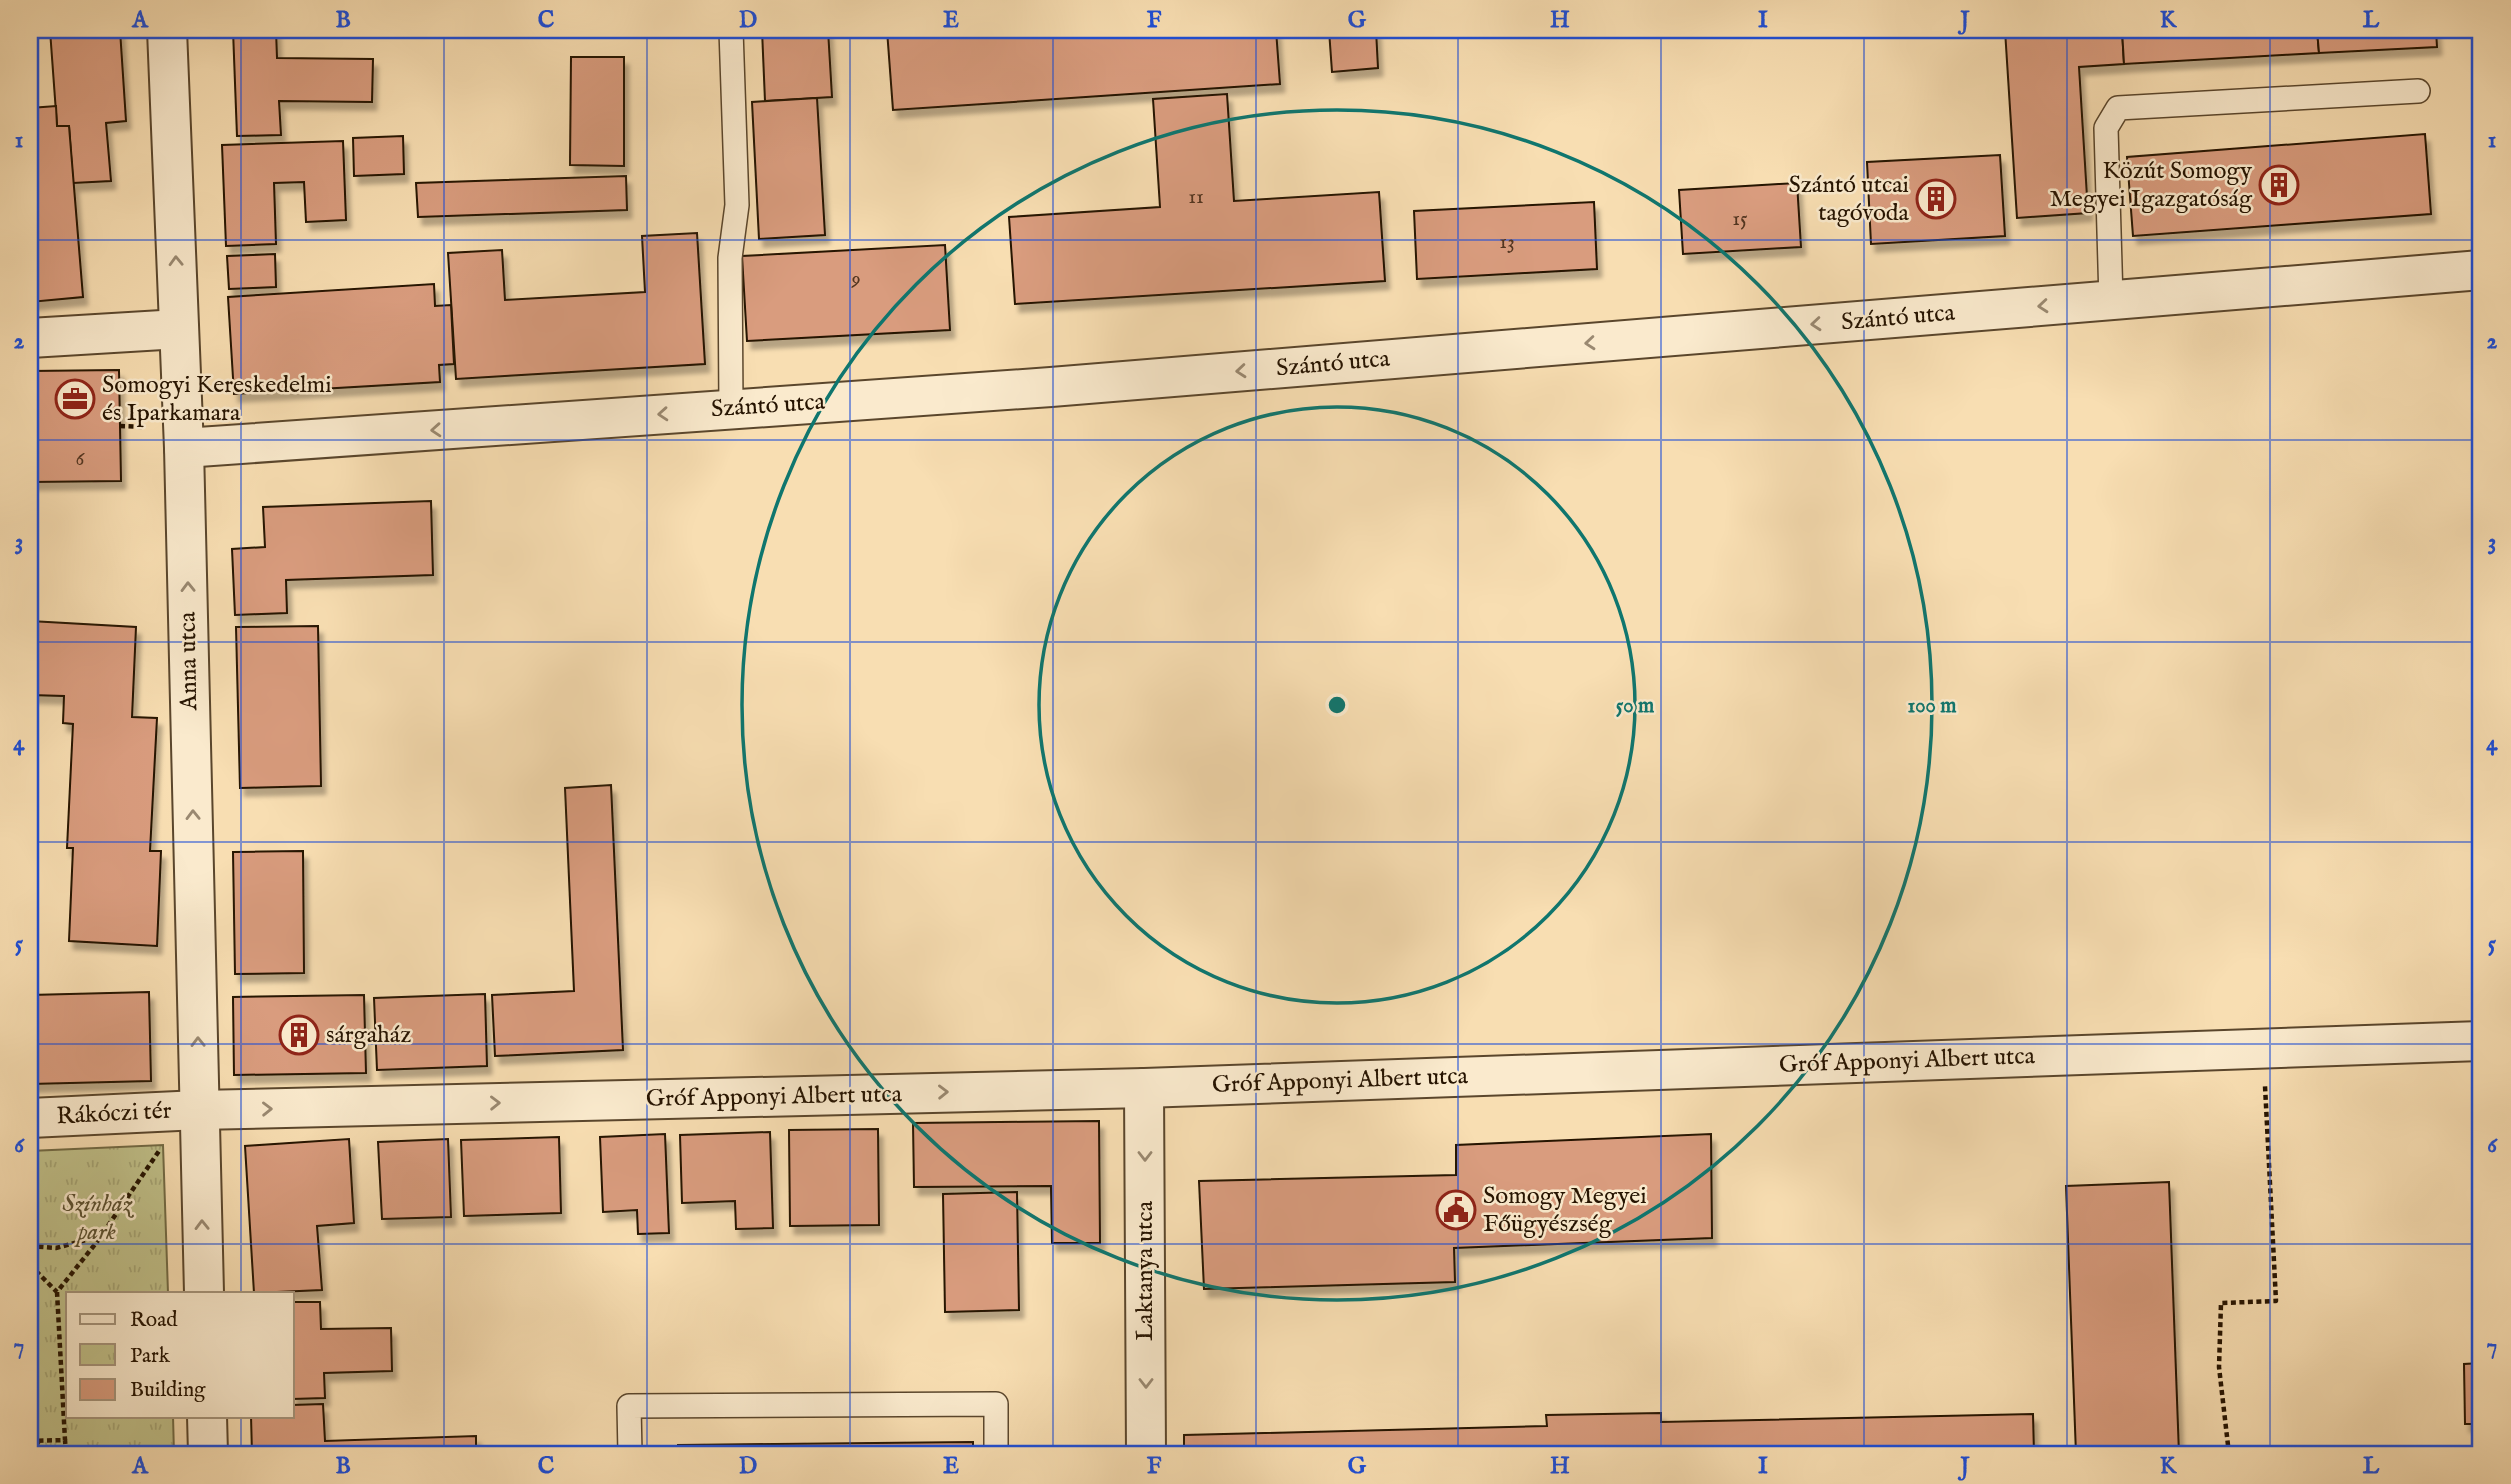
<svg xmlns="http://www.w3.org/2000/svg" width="2511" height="1484" font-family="'IM FELL English',serif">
  <defs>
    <pattern id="park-tufts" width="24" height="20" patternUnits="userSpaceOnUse" patternTransform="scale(1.75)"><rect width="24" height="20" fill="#c0c089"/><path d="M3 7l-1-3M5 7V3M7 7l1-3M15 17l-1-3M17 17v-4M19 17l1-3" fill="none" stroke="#a5a474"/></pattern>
    <filter id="shadow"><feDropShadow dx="4.5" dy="8" stdDeviation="2" flood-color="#0004"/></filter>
  </defs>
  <rect width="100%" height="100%" fill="#f8deb2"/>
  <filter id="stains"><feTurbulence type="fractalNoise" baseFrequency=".00286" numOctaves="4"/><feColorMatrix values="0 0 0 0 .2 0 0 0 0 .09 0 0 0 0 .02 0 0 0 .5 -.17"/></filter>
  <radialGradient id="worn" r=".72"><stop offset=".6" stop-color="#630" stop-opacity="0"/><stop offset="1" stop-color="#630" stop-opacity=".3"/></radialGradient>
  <path fill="url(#park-tufts)" stroke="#726a44" stroke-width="2" d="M163,1145L168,1293H68V1416H173L174,1454H30V1151Z"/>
  <g fill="#d99c7e" stroke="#251300" stroke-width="2" filter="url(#shadow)">
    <path d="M50,30H120L126,121L106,123L111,181L73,183L69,126H57Z"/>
    <path d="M233,30H276L277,58L373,59L372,102L279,101L281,135L237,136Z"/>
    <path d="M762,30H828L832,97L765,101Z"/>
    <path d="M887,30H1276L1280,84L893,110Z"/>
    <path d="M1329,30H1376L1378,68L1332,72Z"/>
    <path d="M2005,30H2122L2124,64L2079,67L2088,213L2017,218Z"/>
    <path d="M2122,30H2317L2319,53L2124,64Z"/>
    <path d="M2317,30H2436L2437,47L2319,53Z"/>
    <path d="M571,57H624V166L570,165Z"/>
    <path d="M1227,94L1234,201L1379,192L1385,281L1015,304L1009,217L1160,207L1153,99Z"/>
    <path d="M817,98L825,235L759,239L752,102Z"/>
    <path d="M56,106L57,126H69L83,297L30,302V108Z"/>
    <path d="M2425,134L2431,214L2133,236L2127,157Z"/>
    <path d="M403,136L404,174L354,176L353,138Z"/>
    <path d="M343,141L346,220L306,222L304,182L274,183L276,244L226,246L222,145Z"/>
    <path d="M2000,155L2005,236L1871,244L1867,162Z"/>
    <path d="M626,176L627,210L418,217L416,183Z"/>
    <path d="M1797,183L1801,247L1683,254L1679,190Z"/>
    <path d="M1594,202L1597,269L1417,279L1414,211Z"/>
    <path d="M697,233L705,364L456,379L448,253L502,250L505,300L645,292L642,236Z"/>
    <path d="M945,245L950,330L747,341L742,256Z"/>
    <path d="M275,254L276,287L229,289L227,256Z"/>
    <path d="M434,284L435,306L451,305L454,364L439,365L440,382L234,394L228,297Z"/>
    <path d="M119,370L121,481L30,482V371Z"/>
    <path d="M431,501L433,575L286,580L287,613L235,615L232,549L265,547L263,507Z"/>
    <path d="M30,621L136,627L132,717L157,718L150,851H161L157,946L69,941L73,848H67L73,724L63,723L64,696L30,695Z"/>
    <path d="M318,626L321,786L240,788L236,627Z"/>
    <path d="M611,785L623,1050L495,1056L492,995L574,991L565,788Z"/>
    <path d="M303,851L304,973L235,974L233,852Z"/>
    <path d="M149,992L151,1081L30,1084V995Z"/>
    <path d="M485,994L487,1066L377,1070L374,998Z"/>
    <path d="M364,995L366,1073L234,1075L233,997Z"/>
    <path d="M1099,1121L1100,1243H1052L1051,1186L914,1187L913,1123Z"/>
    <path d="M878,1129L879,1225L790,1226L789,1130Z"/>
    <path d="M770,1132L773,1228L736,1229L735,1201L682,1203L680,1135Z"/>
    <path d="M665,1134L669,1233L638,1234L637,1210L603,1212L600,1137Z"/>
    <path d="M1711,1134L1712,1238L1454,1248L1455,1282L1204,1289L1199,1181L1456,1175V1145Z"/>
    <path d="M559,1137L561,1213L464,1216L461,1140Z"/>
    <path d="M349,1139L354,1223L317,1226L322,1290L254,1293L245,1146Z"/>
    <path d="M448,1139L451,1217L382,1219L378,1142Z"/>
    <path d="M2169,1182L2179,1454H2076L2066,1186Z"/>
    <path d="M1017,1192L1019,1310L945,1312L943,1194Z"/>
    <path d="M292,1302H320L321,1329L391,1328L392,1371L324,1373L325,1398L292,1399Z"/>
    <path d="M2481,1363V1424H2465L2464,1364Z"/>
    <path d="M323,1404L325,1441L476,1436V1454H252L251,1416H292V1405Z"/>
    <path d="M1661,1413V1422L2033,1414L2034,1454H1184V1435L1547,1426L1546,1415Z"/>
    <path d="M973,1442V1454H678V1445Z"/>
  </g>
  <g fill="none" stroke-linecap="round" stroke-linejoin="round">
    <defs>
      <g id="lane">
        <path d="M731,30L737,205L730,258L731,409"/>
        <path d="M2111,300L2106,128L2118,108L2418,91"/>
        <path d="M630,1454L629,1406L996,1404V1454"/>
      </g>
      <g id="street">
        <path d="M167,30L184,448L204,1293"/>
        <path d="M30,338L179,329"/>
        <path d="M184,448L1051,387L2481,270"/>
        <path d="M1144,1088L1146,1454"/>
        <path d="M30,1118L199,1110L1144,1088L2481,1041"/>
        <path d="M207,1416L208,1454"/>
      </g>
    </defs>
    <use href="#lane" stroke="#5a462c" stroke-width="26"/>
    <use href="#street" stroke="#5a462c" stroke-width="42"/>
    <g stroke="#251300" stroke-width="4.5" stroke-dasharray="5 3.5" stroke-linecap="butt">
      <path d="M120,426L145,427"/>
      <path d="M30,1246L56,1248L101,1236L159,1151"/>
      <path d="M30,1265L57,1292L100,1238"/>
      <path d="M57,1292L65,1440"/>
      <path d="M30,1441L65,1440L66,1454"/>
      <path d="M30,1449L39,1442"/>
      <path d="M2229,1454L2219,1367L2221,1303L2276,1301L2265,1086"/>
    </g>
    <use href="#lane" stroke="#faeacd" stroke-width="23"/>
    <use href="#street" stroke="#faeacd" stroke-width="38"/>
  </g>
  <defs><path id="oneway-chevron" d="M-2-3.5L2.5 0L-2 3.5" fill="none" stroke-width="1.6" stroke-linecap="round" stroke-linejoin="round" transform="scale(1.75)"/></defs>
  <g stroke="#9a8971">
    <use href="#oneway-chevron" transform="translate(176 261) rotate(-92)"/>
    <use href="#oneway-chevron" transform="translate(2043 306) rotate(175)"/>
    <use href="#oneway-chevron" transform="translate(1816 324) rotate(175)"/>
    <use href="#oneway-chevron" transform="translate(1590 343) rotate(175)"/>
    <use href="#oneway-chevron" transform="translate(1241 371) rotate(175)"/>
    <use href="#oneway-chevron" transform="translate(663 414) rotate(176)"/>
    <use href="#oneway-chevron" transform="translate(436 430) rotate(176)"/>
    <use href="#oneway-chevron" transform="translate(188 587) rotate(-91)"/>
    <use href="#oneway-chevron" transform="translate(193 815) rotate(-91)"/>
    <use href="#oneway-chevron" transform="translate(198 1042) rotate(-91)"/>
    <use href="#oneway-chevron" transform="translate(943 1092) rotate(-1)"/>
    <use href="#oneway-chevron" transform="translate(495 1103) rotate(-1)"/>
    <use href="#oneway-chevron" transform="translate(267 1109) rotate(-1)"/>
    <use href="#oneway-chevron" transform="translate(1145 1156) rotate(90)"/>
    <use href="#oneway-chevron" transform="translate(202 1225) rotate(-91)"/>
    <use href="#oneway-chevron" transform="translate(1146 1383) rotate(90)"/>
  </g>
  <path fill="none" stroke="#1d4ed8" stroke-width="2" stroke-opacity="0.55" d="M241,30V1293M444,30V1454M647,30V1454M850,30V1454M1053,30V1454M1256,30V1454M1458,30V1454M1661,30V1454M1864,30V1454M2067,30V1454M2270,30V1454M30,240H2481M30,440H2481M30,642H2481M30,842H2481M30,1044H2481M30,1244H2481M241,1416V1454"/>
  <g fill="none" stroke="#0f766e" stroke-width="3.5">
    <circle cx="1337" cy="705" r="298"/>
    <circle cx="1337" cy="705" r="595"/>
  </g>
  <defs>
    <symbol id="building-ring" viewBox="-11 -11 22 22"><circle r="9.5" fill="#faeacd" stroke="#8f2418" stroke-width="1.5"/><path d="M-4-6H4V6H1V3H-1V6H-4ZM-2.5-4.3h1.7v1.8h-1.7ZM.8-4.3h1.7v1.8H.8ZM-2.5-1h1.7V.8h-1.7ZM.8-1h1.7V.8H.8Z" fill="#8f2418"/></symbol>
    <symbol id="office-ring" viewBox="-11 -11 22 22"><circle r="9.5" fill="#faeacd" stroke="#8f2418" stroke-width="1.5"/><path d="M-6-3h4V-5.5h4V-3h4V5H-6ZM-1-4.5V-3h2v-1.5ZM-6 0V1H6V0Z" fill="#8f2418"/></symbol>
    <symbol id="civic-ring" viewBox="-11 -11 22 22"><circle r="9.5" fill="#faeacd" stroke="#8f2418" stroke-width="1.5"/><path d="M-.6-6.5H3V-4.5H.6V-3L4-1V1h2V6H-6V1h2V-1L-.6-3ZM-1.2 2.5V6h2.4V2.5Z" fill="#8f2418"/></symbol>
  </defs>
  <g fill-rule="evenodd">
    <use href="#building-ring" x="2257" y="163" width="44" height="44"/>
    <use href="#building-ring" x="1914" y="177" width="44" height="44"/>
    <use href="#office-ring" x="53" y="377" width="44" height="44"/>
    <use href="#building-ring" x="277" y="1013" width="44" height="44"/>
    <use href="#civic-ring" x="1434" y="1188" width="44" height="44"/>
  </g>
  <g text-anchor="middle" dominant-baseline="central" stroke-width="5" stroke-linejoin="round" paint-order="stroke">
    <g font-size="21" fill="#523520">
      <text x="1196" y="197">11</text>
      <text x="1740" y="219">15</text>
      <text x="1507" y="242">13</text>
      <text x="856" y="279">9</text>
      <text x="80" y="459">6</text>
    </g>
    <g font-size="24" fill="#251300" stroke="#faeacd" text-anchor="start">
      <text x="2252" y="171" text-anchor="end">Közút Somogy<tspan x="2252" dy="28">Megyei Igazgatóság</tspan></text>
      <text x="1909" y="185" text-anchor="end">Szántó utcai<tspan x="1909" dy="28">tagóvoda</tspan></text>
      <text x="102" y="385">Somogyi Kereskedelmi<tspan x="102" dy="28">és Iparkamara</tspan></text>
      <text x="326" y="1035">sárgaház</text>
      <text x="1483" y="1196">Somogy Megyei<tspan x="1483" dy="28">Főügyészség</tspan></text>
    </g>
    <g font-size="24" fill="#251300" stroke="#faeacd">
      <text transform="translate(1898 318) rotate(-5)">Szántó utca</text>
      <text transform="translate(1333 364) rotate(-5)">Szántó utca</text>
      <text transform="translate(768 406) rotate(-4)">Szántó utca</text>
      <text transform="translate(189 661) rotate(-91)">Anna utca</text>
      <text transform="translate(1907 1061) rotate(-2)">Gróf Apponyi Albert utca</text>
      <text transform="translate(1340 1081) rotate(-2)">Gróf Apponyi Albert utca</text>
      <text transform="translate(774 1097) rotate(-1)">Gróf Apponyi Albert utca</text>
      <text transform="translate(114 1114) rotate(-3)">Rákóczi tér</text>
      <text transform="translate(1145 1271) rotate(-90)">Laktanya utca</text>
    </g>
    <g font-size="24" font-style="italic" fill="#5b5030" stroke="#faeacd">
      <text x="97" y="1204">Színház<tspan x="97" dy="28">park</tspan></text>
    </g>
  </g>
  <circle cx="1337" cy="705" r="10" fill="#0f766e" stroke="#faeacd" stroke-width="3.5"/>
  <g font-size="21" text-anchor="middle" font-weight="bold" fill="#0f766e" stroke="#faeacd" stroke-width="5" stroke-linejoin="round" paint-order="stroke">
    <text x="1635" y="712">50 m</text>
    <text x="1932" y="712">100 m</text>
  </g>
  <rect width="2511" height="1484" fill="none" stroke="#f8deb2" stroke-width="77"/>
  <rect x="66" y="1292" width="228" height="126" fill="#faeacd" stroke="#a5947b" stroke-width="2"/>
  <rect x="80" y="1314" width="35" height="10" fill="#faeacd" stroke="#a5947b" stroke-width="2"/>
  <text x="130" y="1326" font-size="21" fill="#251300">Road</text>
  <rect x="80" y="1344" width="35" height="21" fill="url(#park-tufts)" stroke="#a5947b" stroke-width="2"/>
  <text x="130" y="1362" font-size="21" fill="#251300">Park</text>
  <rect x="80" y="1379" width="35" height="21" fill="#d99c7e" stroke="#a5947b" stroke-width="2"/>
  <text x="130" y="1396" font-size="21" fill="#251300">Building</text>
  <rect x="38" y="38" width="2434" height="1408" fill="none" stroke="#1d4ed8" stroke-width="2.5"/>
  <g font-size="23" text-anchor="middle" font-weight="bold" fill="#1d4ed8">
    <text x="140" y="27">A</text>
    <text x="343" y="27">B</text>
    <text x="546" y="27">C</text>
    <text x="748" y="27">D</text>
    <text x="951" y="27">E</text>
    <text x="1154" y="27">F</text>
    <text x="1357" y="27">G</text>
    <text x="1560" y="27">H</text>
    <text x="1763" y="27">I</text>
    <text x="1965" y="27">J</text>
    <text x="2168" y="27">K</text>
    <text x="2371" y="27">L</text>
    <text x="19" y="147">1</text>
    <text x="2492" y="147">1</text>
    <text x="19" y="348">2</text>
    <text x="2492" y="348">2</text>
    <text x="19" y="549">3</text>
    <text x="2492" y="549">3</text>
    <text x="19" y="750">4</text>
    <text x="2492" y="750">4</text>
    <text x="19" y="951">5</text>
    <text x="2492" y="951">5</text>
    <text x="19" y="1152">6</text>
    <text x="2492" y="1152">6</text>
    <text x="19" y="1353">7</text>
    <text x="2492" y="1353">7</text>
    <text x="140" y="1473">A</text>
    <text x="343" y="1473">B</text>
    <text x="546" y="1473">C</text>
    <text x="748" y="1473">D</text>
    <text x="951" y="1473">E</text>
    <text x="1154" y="1473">F</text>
    <text x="1357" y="1473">G</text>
    <text x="1560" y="1473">H</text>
    <text x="1763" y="1473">I</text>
    <text x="1965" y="1473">J</text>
    <text x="2168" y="1473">K</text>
    <text x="2371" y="1473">L</text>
  </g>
  <rect width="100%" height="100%" filter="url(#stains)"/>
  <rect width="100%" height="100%" fill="url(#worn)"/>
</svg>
